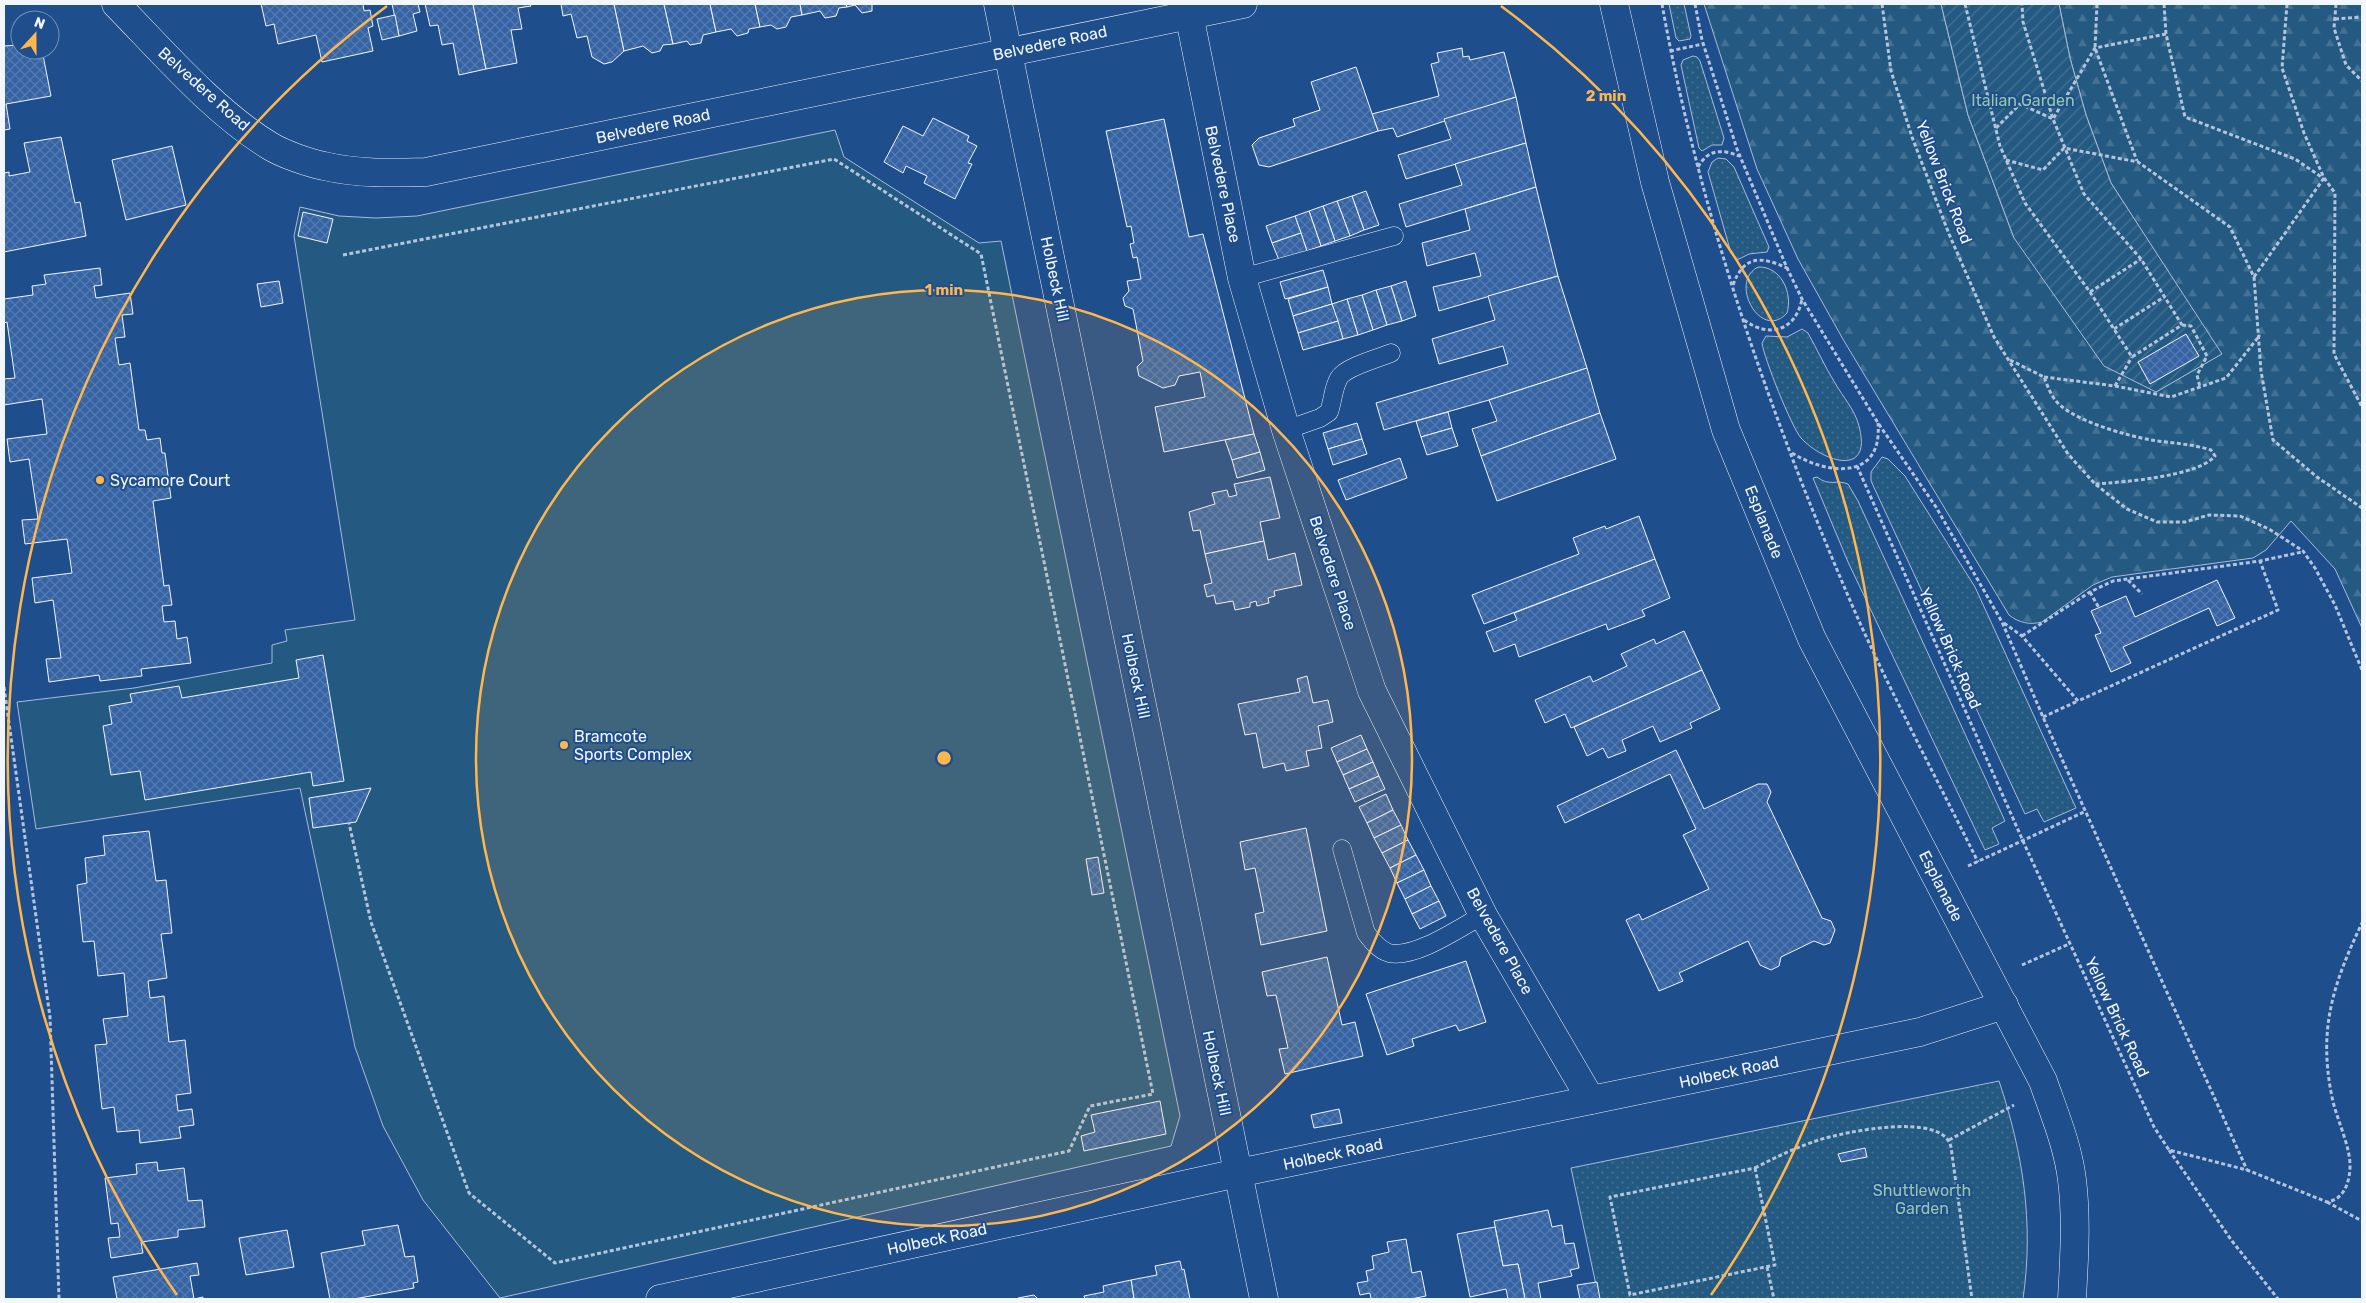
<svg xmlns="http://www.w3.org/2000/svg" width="2366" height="1303" font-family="Rubik,sans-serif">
  <defs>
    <pattern id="grass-dots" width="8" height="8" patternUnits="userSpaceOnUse" patternTransform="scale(1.25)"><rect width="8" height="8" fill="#245a82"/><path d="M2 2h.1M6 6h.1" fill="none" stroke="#447295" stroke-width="1.8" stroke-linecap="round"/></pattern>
    <pattern id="forest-firs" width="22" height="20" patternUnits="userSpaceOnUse" patternTransform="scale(1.25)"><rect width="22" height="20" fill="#245a82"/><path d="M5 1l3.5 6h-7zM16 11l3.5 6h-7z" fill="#447295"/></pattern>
    <pattern id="garden-furrows" width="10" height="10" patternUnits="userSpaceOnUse" patternTransform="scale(1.25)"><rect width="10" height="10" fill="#245a82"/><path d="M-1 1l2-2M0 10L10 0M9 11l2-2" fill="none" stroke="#447295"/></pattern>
    <pattern id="building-cross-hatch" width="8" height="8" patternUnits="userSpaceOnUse" patternTransform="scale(1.25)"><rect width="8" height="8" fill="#3563a3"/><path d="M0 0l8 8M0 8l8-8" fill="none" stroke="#537ab1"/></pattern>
  </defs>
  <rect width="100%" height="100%" fill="#1f4e8c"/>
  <g fill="url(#grass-dots)" stroke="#a8bbd7">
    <path d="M1669,4H1684L1691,36L1690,39L1679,41L1676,38Z"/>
    <path d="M1693,56L1697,57L1700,61L1724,138L1722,145H1712L1702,151L1699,148L1681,65L1683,60Z"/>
    <path d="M1718,158L1726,159L1734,167L1769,247L1767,252L1749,254L1737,260L1731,253L1708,172L1712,162Z"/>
    <path d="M1758,267C1781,266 1793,293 1787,313C1761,342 1728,282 1758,267Z"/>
    <path d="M1802,329L1808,333C1817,349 1825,367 1835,383C1843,397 1855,410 1859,426C1873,478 1823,462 1801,438C1791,426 1764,358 1762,343L1766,336L1787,337Z"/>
    <path d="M1882,457L1888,459L1905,476L1975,587L2076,808L2044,822L2037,809L2025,814L1871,481V472Z"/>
    <path d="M1817,477C1830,487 1836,479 1848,484L1858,501L2005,821L1992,828L1999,844L1985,850L1848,562L1813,478Z"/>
    <path d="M1999,1081C2023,1153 2034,1223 2023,1299H1599L1571,1168Z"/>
  </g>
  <path fill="url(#forest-firs)" stroke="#a8bbd7" d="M1704,4H1941L1968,115L2014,238L2156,392L2221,354L2111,183L2086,115L2070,58L2059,4H2362V628L2335,569L2291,521L2266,550L2253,558L2112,577L2093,585L2042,622C2030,625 2019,623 2009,615L1844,341L1798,259L1757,169Z"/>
  <path fill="url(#garden-furrows)" stroke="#a8bbd7" d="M1941,4H2059L2070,58L2086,115L2111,183L2222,354L2156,392L2104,366L2014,238L1968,115Z"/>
  <path fill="#245a82" stroke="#a8bbd7" d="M835,130L844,157L979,243L1001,241L1180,1116L1171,1146L500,1298L423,1200L383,1126L355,1047L300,788L36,829L17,702L134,688L272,663V645L287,641L285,630L355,620L294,236L300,207L339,216L376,218L417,216Z"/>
  <g fill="url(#building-cross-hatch)" stroke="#f2f6ff">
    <path d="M261,4H363L364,11L370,10L373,26L368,28L373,51L322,62L316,35L278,44L274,24L266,26Z"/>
    <path d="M392,4H418L420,12L413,14L417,31L399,36Z"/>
    <path d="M425,4H473L486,69L459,75L453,43L442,45L438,25L430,26Z"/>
    <path d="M473,4H530L531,6L518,8L522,29L511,30L517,63L486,69Z"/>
    <path d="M561,4H614L624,51L612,62L604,64L592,57L587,36L577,38L571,14L563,16Z"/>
    <path d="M614,4H664L673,44L663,45L660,51L652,53L643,46L624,51Z"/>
    <path d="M664,4H710L716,32L703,35L701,43L690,45L687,41L673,44Z"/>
    <path d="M710,4H755L760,27L749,29L748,33L737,36L731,29L716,32Z"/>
    <path d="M755,4H800L802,15L791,17L786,27L777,29L771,25L760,27Z"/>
    <path d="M800,4H846L847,7L839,8L836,16L825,18L820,11L802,15Z"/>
    <path d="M846,4H872V11L862,13L855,5L847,7Z"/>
    <path d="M395,15L399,36L382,40L377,19Z"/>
    <path d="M20,45V50H42L51,96L6,104L10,129L4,130V46Z"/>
    <path d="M1462,48L1463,57L1469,56L1470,60L1504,52L1516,97L1397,137L1393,128L1378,131L1372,114L1439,96L1431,64L1439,62L1437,53Z"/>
    <path d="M1356,67L1378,131L1269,167L1259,165L1252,145L1259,138L1295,126L1293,119L1320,110L1311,82Z"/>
    <path d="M1516,97L1526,143L1406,179L1398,155L1451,139L1444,119Z"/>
    <path d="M933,118L969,136L967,141L977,146L968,163L972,164L955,199L924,183L927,176L906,166L903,173L884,162L903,126L923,136Z"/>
    <path d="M1164,119L1189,237L1203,234L1254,434L1164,452L1155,407L1205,397L1200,372L1179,376L1175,385L1163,388L1139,376L1137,367L1143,361L1133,309L1125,306L1123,298L1129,291L1127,281L1141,279L1137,257L1133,258L1130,244L1134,243L1131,226L1127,227L1106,131Z"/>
    <path d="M61,137L75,203L80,202L86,236L4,252V173L9,172V176L30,172L24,143Z"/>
    <path d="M1526,143L1536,187L1406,227L1399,204L1462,185L1455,164Z"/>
    <path d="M172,146L186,205L126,220L112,160Z"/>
    <path d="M1536,187L1558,276L1439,311L1433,287L1481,276L1475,253L1427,266L1422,243L1470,230L1465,209Z"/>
    <path d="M1366,191L1379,225L1364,230L1352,196Z"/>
    <path d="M1352,196L1364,230L1350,236L1337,201Z"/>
    <path d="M1337,201L1350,236L1335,241L1323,206Z"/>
    <path d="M1323,206L1335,241L1321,246L1309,211Z"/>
    <path d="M1309,211L1321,246L1307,251L1295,216Z"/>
    <path d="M303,212L333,219L327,243L298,236Z"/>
    <path d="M1295,216L1301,233L1272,243L1266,226Z"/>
    <path d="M1301,233L1307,251L1279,260L1272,243Z"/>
    <path d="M100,268L102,285L94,286L96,298L130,293L133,314L122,315L125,337L115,338L119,365L130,363L139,430H145L147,440L160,438L162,453H165L171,498L153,501L164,586L169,585L172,605L162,606L164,622L175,621L177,639L187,637L191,663L141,669L142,676L100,681L99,675L49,682L46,659L61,658L53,600L35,603L32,578L72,573L67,539L25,544L22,520L38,519L29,459L10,462L7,439L47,434L42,399L4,405V379L15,378L7,322L4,323V299L33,295L32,286L46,284L44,275Z"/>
    <path d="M1323,270L1328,287L1285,299L1280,282Z"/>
    <path d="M1558,276L1587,368L1489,400L1384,430L1376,403L1508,364L1503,346L1439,364L1432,339L1495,320L1488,296Z"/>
    <path d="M279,281L283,303L261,307L257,284Z"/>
    <path d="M1406,281L1416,316L1402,321L1391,286Z"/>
    <path d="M1391,286L1402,321L1387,325L1376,290Z"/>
    <path d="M1328,287L1332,304L1293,316L1288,299Z"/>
    <path d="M1376,290L1387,325L1373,330L1362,295Z"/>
    <path d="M1362,295L1373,330L1358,335L1347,299Z"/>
    <path d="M1347,299L1358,335L1343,339L1332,304Z"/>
    <path d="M1332,304L1338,321L1298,333L1293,316Z"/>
    <path d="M1338,321L1343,339L1303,350L1298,333Z"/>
    <path d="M2186,334L2199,356L2150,384L2138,362Z"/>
    <path d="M1587,368L1600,413L1481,456L1472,429L1497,421L1489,400Z"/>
    <path d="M1448,412L1452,428L1421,437L1416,421Z"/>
    <path d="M1600,413L1616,459L1497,501L1481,456Z"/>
    <path d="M1357,423L1362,439L1328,449L1323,433Z"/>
    <path d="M1452,428L1458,446L1427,455L1421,437Z"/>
    <path d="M1254,434L1260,452L1232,460L1225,440Z"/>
    <path d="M1362,439L1367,454L1333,465L1328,449Z"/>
    <path d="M1260,452L1265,470L1237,478L1232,460Z"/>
    <path d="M1400,458L1407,478L1346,500L1338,480Z"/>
    <path d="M1270,477L1280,518L1260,522L1264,541L1205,554L1200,530L1193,531L1189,512L1215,504L1212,493L1227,490L1229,497L1237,495L1234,484Z"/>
    <path d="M1639,516L1655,559L1484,624L1472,595L1579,554L1573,538L1605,526L1606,529Z"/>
    <path d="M1264,541L1268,560L1295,553L1302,585L1274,591L1275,596L1268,598L1269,603L1257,606L1256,601L1250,603V607L1235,610L1233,601L1216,604L1214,595L1207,597L1204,585L1212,583L1205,554Z"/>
    <path d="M1655,559L1670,598L1642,610L1645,616L1608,630L1606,624L1519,657L1515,644L1494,652L1486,632L1517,620L1514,613Z"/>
    <path d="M2217,580L2235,618L2217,626L2209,608L2123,647L2131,663L2111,672L2095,635L2101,633L2091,611L2126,596L2135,617Z"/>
    <path d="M1684,631L1702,670L1571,728L1565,714L1545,723L1535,700L1590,676L1593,682L1627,666L1621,654L1654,639L1656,644Z"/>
    <path d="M323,655L344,781L313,786L311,772L145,800L140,771L111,775L103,726L112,724L109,706L132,702L130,694L179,686L182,698L299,678L296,660Z"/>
    <path d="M1702,670L1720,709L1690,723L1692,728L1660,742L1653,726L1622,740L1626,751L1608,758L1603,748L1587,756L1574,727Z"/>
    <path d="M1307,676L1313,703L1328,700L1333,722L1318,726L1322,748L1306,751L1309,766L1286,771L1284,763L1263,768L1256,733L1245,735L1238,704L1300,692L1297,679Z"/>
    <path d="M1361,735L1367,749L1337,762L1331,748Z"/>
    <path d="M1367,749L1373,762L1343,775L1337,762Z"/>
    <path d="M1676,750L1704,809L1758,784H1767L1771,792L1767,802L1822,918L1831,921L1835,930L1830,943L1824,945L1814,941L1781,957L1779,966L1771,970L1760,965L1748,941L1679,973L1683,981L1659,991L1626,920L1639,914L1642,920L1709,889L1683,835L1696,829L1670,774L1565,823L1557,806Z"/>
    <path d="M1373,762L1379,776L1349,789L1343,775Z"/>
    <path d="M1379,776L1385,789L1355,802L1349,789Z"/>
    <path d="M371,788L356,822L313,828L309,798Z"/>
    <path d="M1386,794L1393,810L1367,823L1359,807Z"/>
    <path d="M1393,810L1401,825L1374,838L1367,823Z"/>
    <path d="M1401,825L1408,840L1382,853L1374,838Z"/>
    <path d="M1306,828L1327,931L1261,945L1255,914L1264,912L1255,868L1245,870L1240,842Z"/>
    <path d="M149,831L156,881L166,880L172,933L161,934L167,978L148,981L150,998L164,996L169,1042L185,1040L191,1093L176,1095L178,1111L192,1109L194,1125L179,1127L181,1138L140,1143L139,1130L117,1132L114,1107L102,1109L95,1045L107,1044L103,1019L128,1016L124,973L98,976L94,941L83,942L77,885L87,883L85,858L105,855L103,836Z"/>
    <path d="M1408,840L1416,855L1390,868L1382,853Z"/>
    <path d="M1416,855L1424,870L1397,883L1390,868Z"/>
    <path d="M1098,857L1104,893L1092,895L1086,859Z"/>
    <path d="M1424,870L1431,886L1405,899L1397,883Z"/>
    <path d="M1431,886L1439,901L1412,914L1405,899Z"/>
    <path d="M1439,901L1446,916L1420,929L1412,914Z"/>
    <path d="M1327,957L1342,1025L1355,1022L1363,1056L1285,1074L1279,1049L1288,1048L1276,995L1267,996L1262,972Z"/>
    <path d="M1466,961L1486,1022L1459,1031L1456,1025L1412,1039L1414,1046L1387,1055L1366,994Z"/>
    <path d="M1160,1101L1166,1134L1084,1151L1081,1136L1095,1132L1091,1115Z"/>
    <path d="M1339,1109L1342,1123L1314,1128L1311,1115Z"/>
    <path d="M1865,1148L1867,1157L1841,1162L1838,1154Z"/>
    <path d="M157,1162L158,1171L184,1168L188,1201L202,1200L205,1227L178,1230V1237L141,1242L143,1253L111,1258L108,1238L120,1237L118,1223L111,1224L105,1178L137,1174L136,1164Z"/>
    <path d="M1548,1210L1552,1227L1562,1225L1565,1244L1574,1243L1579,1268L1570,1270L1572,1276L1538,1283L1541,1299H1525L1518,1264L1503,1266L1494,1221Z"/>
    <path d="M398,1225L405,1257L414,1256L418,1282L413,1283L414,1288L354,1299H330L321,1253L365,1245L362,1231Z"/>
    <path d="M1495,1227L1503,1266L1518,1264L1525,1299H1508L1506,1289L1470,1297L1457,1234Z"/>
    <path d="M287,1230L294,1267L246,1275L239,1238Z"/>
    <path d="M1406,1239L1412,1273L1421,1271L1426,1296L1411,1299H1371L1370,1293L1360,1295L1357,1283L1368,1281L1366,1271L1374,1269L1372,1256L1389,1252L1387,1242Z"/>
    <path d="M1180,1261L1182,1270L1184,1269L1190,1299H1134L1131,1280L1157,1275L1155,1266Z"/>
    <path d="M197,1263L199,1275L190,1276L194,1299L203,1297V1299H117L113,1277Z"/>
    <path d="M1131,1280L1134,1299H1085L1084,1296L1104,1292L1103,1286Z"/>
    <path d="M1597,1282L1600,1299H1580L1577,1285Z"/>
    <path d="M1034,1295L1038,1299H1017L1018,1298Z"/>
  </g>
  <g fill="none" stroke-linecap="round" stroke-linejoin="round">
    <defs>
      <g id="lane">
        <path d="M1242,278L1394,236"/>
        <path d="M1286,430L1320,418L1329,412C1333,401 1333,388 1339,378C1345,367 1379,358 1391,353"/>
        <path d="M1342,849L1366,933C1372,941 1379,950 1389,953C1415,959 1461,927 1483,915"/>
      </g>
      <g id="street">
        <path d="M116,4C162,51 214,112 270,146C283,154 309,163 324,166C358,174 392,173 426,172L1243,4"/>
        <path d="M998,4L1264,1299"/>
        <path d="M1187,4L1242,278L1286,430L1372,691L1483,915L1591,1100"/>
        <path d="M1614,4L1655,182L1726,430L1812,639L2043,1081C2054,1113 2068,1146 2072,1180C2077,1220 2074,1260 2072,1299"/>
        <path d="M660,1299L1238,1173L1920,1032L2004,1005"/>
      </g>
    </defs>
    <use href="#lane" stroke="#f2f6ff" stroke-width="19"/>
    <use href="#street" stroke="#f2f6ff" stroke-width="29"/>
    <g stroke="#b3c4dc" stroke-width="3" stroke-dasharray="4 2.5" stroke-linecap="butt">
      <path d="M1662,4C1699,211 1769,412 1852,605C1890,692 1936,777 1978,862"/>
      <path d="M1695,4L1702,40L1737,149L1787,268L1802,299L1878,423L1936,507L2002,622L2043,717L2247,1170"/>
      <path d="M1882,4L1891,71L1912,137L1949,234L1994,337L2068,454L2095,484L2127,509L2157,522H2185L2209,515L2240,516L2269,529L2303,551L2315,568L2335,605L2362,670"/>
      <path d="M1965,4L2000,146L2025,203L2090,292L2132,357L2182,325L2141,259L2084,194L2053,119L2023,22L2022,4"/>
      <path d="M2097,4L2095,48L2137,161"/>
      <path d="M2164,4L2166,34L2185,117L2295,159L2323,178"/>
      <path d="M2287,4L2282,68L2304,133L2324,178L2335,193L2334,354L2362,407"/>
      <path d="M2336,4L2334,28L2346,65L2362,81"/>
      <path d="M2335,19L2362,17"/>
      <path d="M1670,51L1703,44"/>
      <path d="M1996,128L2020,104L2053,119L2095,48L2166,34"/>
      <path d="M2006,160L2043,170L2064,148L2138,162L2230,227L2254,277L2261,371L2273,440L2317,477L2362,508"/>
      <path d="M1698,167C1708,149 1722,149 1739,156"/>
      <path d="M343,255L834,159L981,254L1153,1094L1090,1106L1069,1151L555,1263L469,1193L371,922L349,823"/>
      <path d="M2254,277L2324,178"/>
      <path d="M1733,285C1744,255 1761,256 1787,268"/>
      <path d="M2090,292L2141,259"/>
      <path d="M1744,320C1770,339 1796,330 1802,299"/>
      <path d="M2182,325L2191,326L2207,356L2197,375L2200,387"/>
      <path d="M2114,329L2164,297"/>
      <path d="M2010,360L2044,377C2048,387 2052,399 2061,406C2082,423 2125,435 2151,440C2171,443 2192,444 2211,450L2215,456C2197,477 2122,482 2095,484"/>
      <path d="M2044,377L2115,386L2171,397L2226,378L2260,335"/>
      <path d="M2115,386L2132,357"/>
      <path d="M1792,453C1827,475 1883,481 1878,423"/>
      <path d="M1857,466L2023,841L2154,1127L2169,1150L2247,1170L2327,1202C2344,1199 2349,1184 2350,1168C2351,1147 2336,1118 2332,1097C2318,1029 2333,984 2362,923"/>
      <path d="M2128,580L2142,594"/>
      <path d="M2090,592L2099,608"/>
      <path d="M2004,623L2022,636L2078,701L2278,610L2260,561"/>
      <path d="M2022,636L2090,592L2113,581L2260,561L2302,552"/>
      <path d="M4,687L50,1017L59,1299"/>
      <path d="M2043,717L2078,701"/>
      <path d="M1968,866L2086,811"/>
      <path d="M2022,965L2069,944"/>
      <path d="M1949,1140L2014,1105"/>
      <path d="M2169,1150L2232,1241L2278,1299"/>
      <path d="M1755,1168L1775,1265L1630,1295L1610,1197Z"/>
      <path d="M1755,1168C1776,1157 1797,1147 1819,1140C1844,1132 1943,1111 1951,1147L1972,1299"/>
      <path d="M2327,1202L2362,1221"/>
      <path d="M1767,1267L1774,1299"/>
    </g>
    <use href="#lane" stroke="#1f4e8c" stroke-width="18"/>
    <use href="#street" stroke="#1f4e8c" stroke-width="28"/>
  </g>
  <circle cx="944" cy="758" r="468" fill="#ffb74d" fill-opacity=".12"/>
  <g fill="none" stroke="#ffb74d" stroke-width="2.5">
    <circle cx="944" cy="758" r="468"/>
    <path d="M177 1295A936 936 0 0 1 387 6M1501 6A936 936 0 0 1 1711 1295"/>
  </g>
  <g fill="#ffb74d" stroke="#1f4e8c" stroke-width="2">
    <circle cx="100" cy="480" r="5"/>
    <circle cx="564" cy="745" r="5"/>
  </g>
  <g text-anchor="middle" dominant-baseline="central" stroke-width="4" stroke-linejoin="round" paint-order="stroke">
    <g font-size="16" fill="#f2f6ff" stroke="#1f4e8c">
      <text transform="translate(1050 43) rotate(-12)">Belvedere Road</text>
      <text transform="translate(204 89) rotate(42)">Belvedere Road</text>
      <text transform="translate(653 126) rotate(-12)">Belvedere Road</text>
      <text transform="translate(1944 182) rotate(69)">Yellow Brick Road</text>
      <text transform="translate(1223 184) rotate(78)">Belvedere Place</text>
      <text transform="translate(1055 279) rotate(78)">Holbeck Hill</text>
      <text transform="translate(1764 522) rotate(68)">Esplanade</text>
      <text transform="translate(1333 573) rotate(72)">Belvedere Place</text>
      <text transform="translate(1950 648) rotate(66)">Yellow Brick Road</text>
      <text transform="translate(1136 676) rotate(78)">Holbeck Hill</text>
      <text transform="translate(1941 886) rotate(63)">Esplanade</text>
      <text transform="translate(1500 941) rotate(61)">Belvedere Place</text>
      <text transform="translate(2117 1017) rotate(65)">Yellow Brick Road</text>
      <text transform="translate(1729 1072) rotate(-12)">Holbeck Road</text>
      <text transform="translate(1217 1073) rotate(78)">Holbeck Hill</text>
      <text transform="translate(1333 1154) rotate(-12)">Holbeck Road</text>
      <text transform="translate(937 1239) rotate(-12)">Holbeck Road</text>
    </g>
    <g font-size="16" fill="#97c8a6" stroke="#1f4e8c">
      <text x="2023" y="100">Italian Garden</text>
      <text x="1922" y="1190">Shuttleworth<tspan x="1922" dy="18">Garden</tspan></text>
    </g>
    <g font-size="16" fill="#f2f6ff" stroke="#1f4e8c" text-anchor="start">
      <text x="110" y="480">Sycamore Court</text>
      <text x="574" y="736">Bramcote<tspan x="574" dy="18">Sports Complex</tspan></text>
    </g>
  </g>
  <circle cx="944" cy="758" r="8" fill="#ffb74d" stroke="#1f4e8c" stroke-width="2.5"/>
  <g font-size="15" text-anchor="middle" font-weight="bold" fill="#ffb74d" stroke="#1f4e8c" stroke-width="4" stroke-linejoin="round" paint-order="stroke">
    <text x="1606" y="101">2 min</text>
    <text x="944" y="295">1 min</text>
  </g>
  <rect width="2366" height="1303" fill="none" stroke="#f2f6ff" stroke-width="10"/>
  <g transform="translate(35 35) rotate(21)"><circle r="24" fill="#1f4e8c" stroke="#7391ba"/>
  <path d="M0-4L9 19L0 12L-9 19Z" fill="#ffb74d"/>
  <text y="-8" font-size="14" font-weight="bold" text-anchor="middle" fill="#f2f6ff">N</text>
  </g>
</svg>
